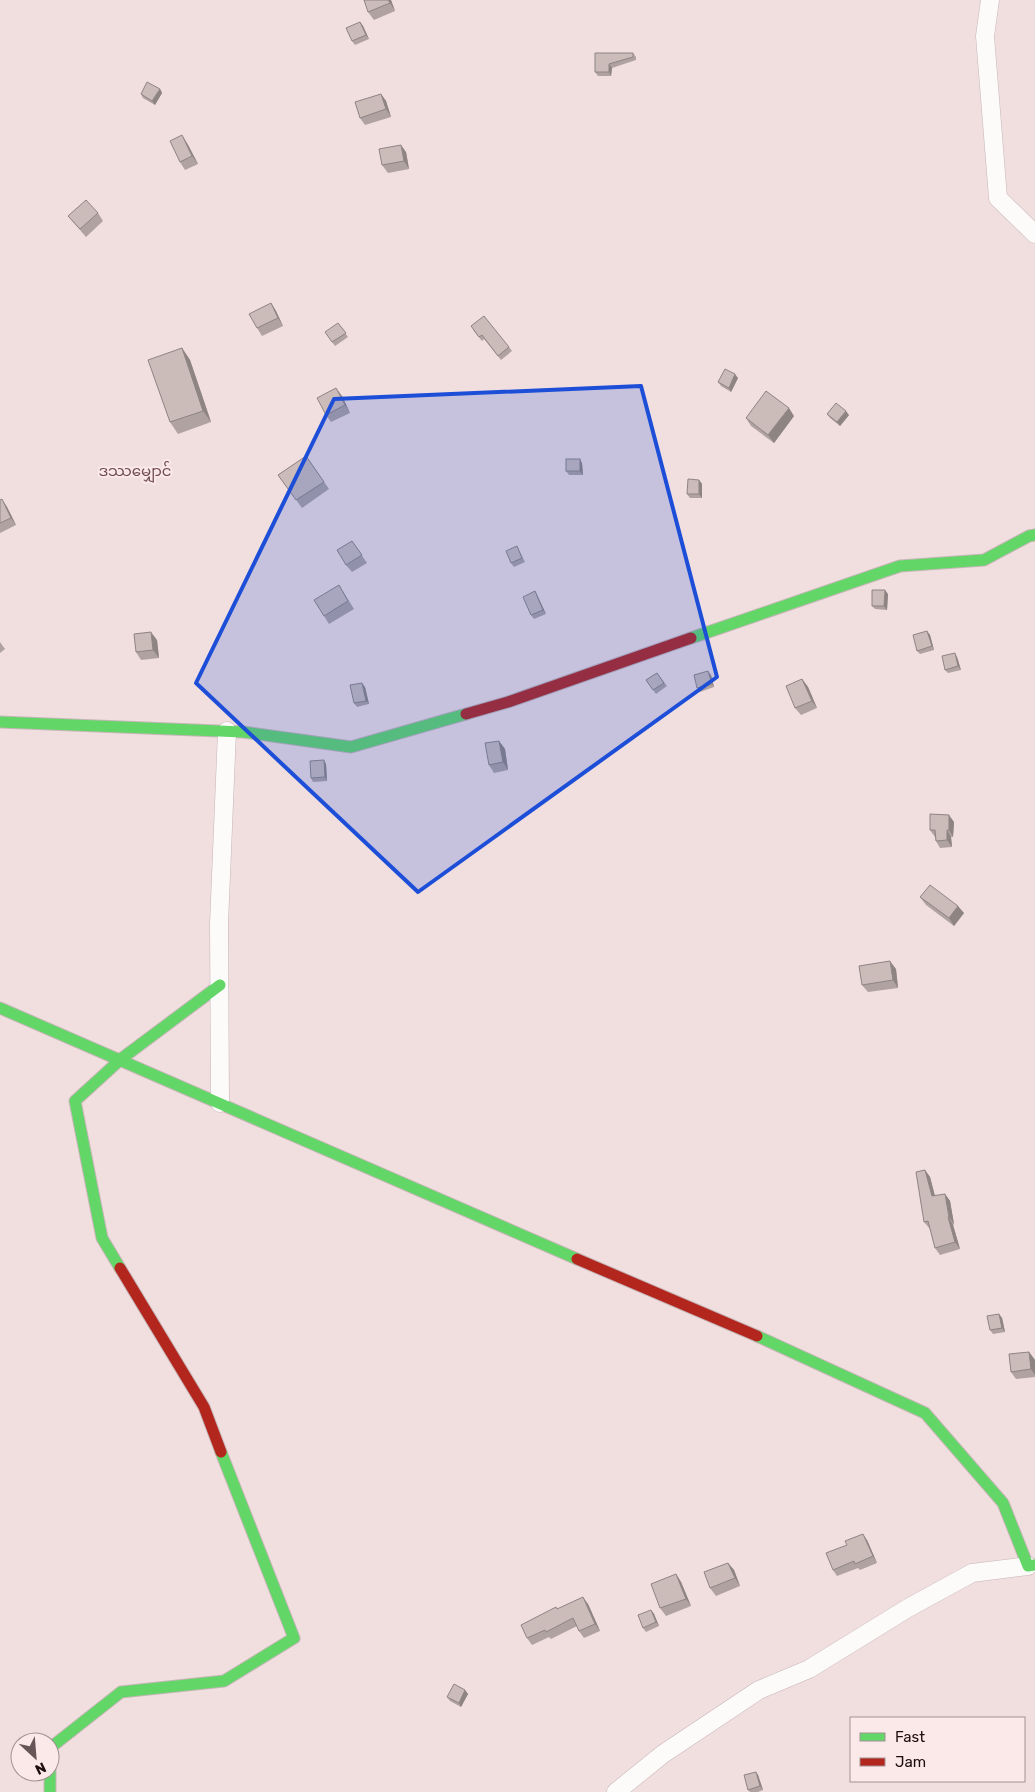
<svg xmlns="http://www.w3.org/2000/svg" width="1035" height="1792" font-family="Rubik,'Noto Sans Myanmar',sans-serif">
  <rect width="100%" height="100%" fill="#f1dfe0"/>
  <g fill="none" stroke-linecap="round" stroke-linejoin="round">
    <defs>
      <g id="street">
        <path d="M990,0L985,36L998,198L1035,234"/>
        <path d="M220,1103L219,924L227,731"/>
        <path d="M616,1792L663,1754L759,1690L809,1669L908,1608L972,1573L1028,1566"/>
      </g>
      <g id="fast">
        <path d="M691,638L900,566L984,560L1029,536L1035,535"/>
        <path d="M0,722L243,732L351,747L466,714"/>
        <path d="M0,1008L577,1259"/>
        <path d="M120,1268L102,1238L75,1101L121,1059L220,985"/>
        <path d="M757,1336L925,1413L1003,1503L1028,1566L1035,1565"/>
        <path d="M50,1792V1748L121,1692L224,1681L294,1638L221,1452"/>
      </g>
      <g id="jam">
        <path d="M466,714L508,702L691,638"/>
        <path d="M577,1259L757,1336"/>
        <path d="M120,1268L204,1407L221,1452"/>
      </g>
    </defs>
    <use href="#street" stroke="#c6b6b7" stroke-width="19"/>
    <use href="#fast" stroke="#c6b6b7" stroke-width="13"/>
    <use href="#jam" stroke="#c6b6b7" stroke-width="13"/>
    <use href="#street" stroke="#fdfafa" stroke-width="18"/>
    <use href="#fast" stroke="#63d668" stroke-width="11"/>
    <use href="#jam" stroke="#b3261e" stroke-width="11"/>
  </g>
  <g fill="#afa2a0">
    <path d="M391,0L395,11L374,20L368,12Z"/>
    <path d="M360,22L363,26L369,39L355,45L352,41Z"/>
    <path d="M595,53H633L636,57V60L612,68L611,76H598L595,72Z"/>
    <path d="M160,89L162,93L155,105L143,98L141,94Z"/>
    <path d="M381,94L386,101L391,117L365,125L360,118Z"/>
    <path d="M187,143L198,164L185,170L180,162Z"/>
    <path d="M406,152L409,169L388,173L382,165Z"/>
    <path d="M98,213L103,221L86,237L68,216Z"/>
    <path d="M271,303L276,311L283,326L262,336L257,328Z"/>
    <path d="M338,323L348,337L335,346L332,342Z"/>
    <path d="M473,330L509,347L512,351L501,360L484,339L482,341Z"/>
    <path d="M182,348L190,360L211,422L178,434L170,422Z"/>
    <path d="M738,378L731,392L721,386L718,382Z"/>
    <path d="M342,396L350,413L331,422L326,415Z"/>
    <path d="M827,414L849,415L840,426L830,418Z"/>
    <path d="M794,416L774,443L751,426L746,418Z"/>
    <path d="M306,456L329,489L302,508L278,475Z"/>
    <path d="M582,463L583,475H569L566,471Z"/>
    <path d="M699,480L702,484V498H690L687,494Z"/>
    <path d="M0,500L7,507L16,525L0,533Z"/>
    <path d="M352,541L367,563L352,572L346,565Z"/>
    <path d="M517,546L525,562L514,567L511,563Z"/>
    <path d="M339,585L354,609L329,624L324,616Z"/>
    <path d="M535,591L537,595L546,614L534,619L531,615Z"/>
    <path d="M888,594L887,610L875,609L872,606Z"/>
    <path d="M927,631L930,635L934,650L920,654L917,651Z"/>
    <path d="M157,640L159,658L141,660L136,652Z"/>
    <path d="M0,642L5,649L0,653Z"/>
    <path d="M957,657L961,670L948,673L945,670Z"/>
    <path d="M657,673L667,686L656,694L646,680Z"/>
    <path d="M711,675L714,687L700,692L697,688Z"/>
    <path d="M802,679L808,687L817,708L801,715L795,708Z"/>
    <path d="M365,687L369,704L357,707L354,703Z"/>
    <path d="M499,741L505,749L508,770L494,773L489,765Z"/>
    <path d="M326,764L327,781L313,782L311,778Z"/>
    <path d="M954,822L953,837H951L952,847L940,848L936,841L935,837L930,830Z"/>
    <path d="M920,897L964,913L954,926L926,905Z"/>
    <path d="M896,969L898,988L868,992L862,985Z"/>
    <path d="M925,1170L930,1177L935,1196L945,1194L950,1201L954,1224L953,1225L960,1249L940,1255L935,1248L930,1229L924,1222Z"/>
    <path d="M999,1314L1002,1318L1005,1332L993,1334L990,1330Z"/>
    <path d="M1029,1352L1035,1360V1377L1016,1379L1011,1372Z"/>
    <path d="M867,1540L877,1563L860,1570L858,1568L837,1576L833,1570Z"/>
    <path d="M728,1563L734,1570L740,1586L716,1596L710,1588Z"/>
    <path d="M676,1574L681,1582L691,1606L666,1616L660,1608Z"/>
    <path d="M588,1604L600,1631L584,1638L579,1631L577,1626L551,1639L549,1637L532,1645L527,1638L557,1609Z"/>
    <path d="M651,1610L654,1614L659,1626L646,1632L643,1628Z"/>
    <path d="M465,1690L468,1694L461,1707L450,1701L447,1697Z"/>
    <path d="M756,1772L758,1775L763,1790L758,1792H750L748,1790Z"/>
  </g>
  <g fill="#8e8482">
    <path d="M388,0H391L395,11L390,3Z"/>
    <path d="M360,22L363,26L369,39L366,35Z"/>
    <path d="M609,64L612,68L611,76L609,72Z"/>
    <path d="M160,89L162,93L155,105L152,101Z"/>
    <path d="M381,94L386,101L391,117L386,109Z"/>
    <path d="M182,135L187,143L198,164L192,156Z"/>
    <path d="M401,145L406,152L409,169L404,161Z"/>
    <path d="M271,303L276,311L283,326L278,318Z"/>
    <path d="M182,348L190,360L211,422L203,411Z"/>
    <path d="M735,374L738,378L731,392L729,388Z"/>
    <path d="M336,388L342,396L350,413L345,405Z"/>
    <path d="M789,408L794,416L774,443L768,435Z"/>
    <path d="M846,411L849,415L840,426L837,422Z"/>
    <path d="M580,459L582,463L583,475L580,471Z"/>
    <path d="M699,480L702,484V498L699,494Z"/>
    <path d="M2,499L7,507L16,525L11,518Z"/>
    <path d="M885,590L888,594L887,610L884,606Z"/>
    <path d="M535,591L537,595L546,614L543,610Z"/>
    <path d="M927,631L930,635L934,650L932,646Z"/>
    <path d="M151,632L157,640L159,658L153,650Z"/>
    <path d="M955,653L957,657L961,670L958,666Z"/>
    <path d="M708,671L711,675L714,687L712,684Z"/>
    <path d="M802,679L808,687L817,708L812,701Z"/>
    <path d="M362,683L365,687L369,704L366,701Z"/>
    <path d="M499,741L505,749L508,770L503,762Z"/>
    <path d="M324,760L326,764L327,781L325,777Z"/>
    <path d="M949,815L954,822L953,837L949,830Z"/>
    <path d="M947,830L951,837L952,847L947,840Z"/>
    <path d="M958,906L964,913L954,926L949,918Z"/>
    <path d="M890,961L896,969L898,988L893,980Z"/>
    <path d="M925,1170L930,1177L937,1204L932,1196Z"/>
    <path d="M945,1194L950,1201L954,1224L949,1217Z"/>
    <path d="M948,1217L953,1225L960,1249L955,1242Z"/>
    <path d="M999,1314L1002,1318L1005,1332L1002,1328Z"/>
    <path d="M1029,1352L1035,1360V1375L1031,1369Z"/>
    <path d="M863,1534L867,1540L877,1563L873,1556Z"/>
    <path d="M728,1563L734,1570L740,1586L735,1578Z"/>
    <path d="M676,1574L681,1582L691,1606L686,1599Z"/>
    <path d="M583,1597L588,1604L600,1631L595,1624Z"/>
    <path d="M651,1610L654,1614L659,1626L656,1622Z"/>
    <path d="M465,1690L468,1694L461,1707L459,1703Z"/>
    <path d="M756,1772L758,1775L763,1790L760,1786Z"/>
  </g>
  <g fill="#cbbcba" stroke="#8e8482">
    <path d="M364,0H388L390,3L368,12Z"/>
    <path d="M360,22L366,35L352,41L346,28Z"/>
    <path d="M595,53H633V57L609,64V72H595Z"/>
    <path d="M147,82L160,89L152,101L141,94Z"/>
    <path d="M381,94L386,109L360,118L355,102Z"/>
    <path d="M182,135L192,156L180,162L170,141Z"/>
    <path d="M401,145L404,161L382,165L379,149Z"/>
    <path d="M86,200L98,213L80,229L68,216Z"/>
    <path d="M271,303L278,318L257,328L249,314Z"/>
    <path d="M484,316L509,347L498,356L482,335L479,337L471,326Z"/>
    <path d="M338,323L346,333L332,342L325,332Z"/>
    <path d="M182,348L203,411L170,422L148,360Z"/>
    <path d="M725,369L735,374L729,388L718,382Z"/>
    <path d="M336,388L345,405L326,415L317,398Z"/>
    <path d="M766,391L789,408L768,435L746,418Z"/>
    <path d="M836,403L846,411L837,422L827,414Z"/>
    <path d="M306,456L324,482L296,500L278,475Z"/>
    <rect x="566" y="459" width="14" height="12"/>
    <path d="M688,479L699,480V494H687Z"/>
    <path d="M2,499L11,518L0,523V500Z"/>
    <path d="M352,541L362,555L346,565L337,550Z"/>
    <path d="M517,546L522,558L511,563L506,551Z"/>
    <path d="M339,585L348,601L324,616L314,600Z"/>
    <path d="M872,590H885L884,606H872Z"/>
    <path d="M535,591L543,610L531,615L523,597Z"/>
    <path d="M927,631L932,646L917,651L913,635Z"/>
    <path d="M151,632L153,650L136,652L134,634Z"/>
    <path d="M955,653L958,666L945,670L942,656Z"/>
    <path d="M708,671L712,684L697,688L694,675Z"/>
    <path d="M657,673L664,683L653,690L646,680Z"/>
    <path d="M802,679L812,701L795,708L786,686Z"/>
    <path d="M362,683L366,701L354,703L350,685Z"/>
    <path d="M499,741L503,762L489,765L485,743Z"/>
    <path d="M324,760L325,777L311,778L310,761Z"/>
    <path d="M930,814L949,815V830H947V840L936,841L935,830H930Z"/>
    <path d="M930,885L958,906L949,918L920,897Z"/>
    <path d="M890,961L893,980L862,985L859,966Z"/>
    <path d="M925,1170L932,1196L945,1194L949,1217H948L955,1242L935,1248L928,1221L924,1222L916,1172Z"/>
    <path d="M999,1314L1002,1328L990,1330L987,1316Z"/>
    <path d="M1029,1352L1031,1369L1011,1372L1009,1354Z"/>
    <path d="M863,1534L873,1556L855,1564L854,1561L833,1570L826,1553L847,1545L845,1541Z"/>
    <path d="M728,1563L735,1578L710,1588L704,1572Z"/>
    <path d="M676,1574L686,1599L660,1608L651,1584Z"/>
    <path d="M583,1597L595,1624L579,1631L573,1618L546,1632L545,1630L527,1638L521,1625L556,1607L557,1609Z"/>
    <path d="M651,1610L656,1622L643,1628L638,1615Z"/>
    <path d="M454,1684L465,1690L459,1703L447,1697Z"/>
    <path d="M756,1772L760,1786L748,1790L744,1775Z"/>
  </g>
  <path fill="#1d4ed8" fill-opacity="0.2" stroke="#1d4ed8" stroke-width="4" stroke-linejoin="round" d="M641,386L717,677L418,892L196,683L334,399Z"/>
  <g text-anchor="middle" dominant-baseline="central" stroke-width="4" stroke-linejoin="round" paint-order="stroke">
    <g font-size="15" fill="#6f4b4f" stroke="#fbe9ea">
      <text x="135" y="471">ဒဿမျှောင်</text>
    </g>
  </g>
  <rect x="850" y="1717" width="175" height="65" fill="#fbe9ea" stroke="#a29192"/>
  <rect x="860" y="1733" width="25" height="8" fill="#63d668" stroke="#a29192"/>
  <text x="895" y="1742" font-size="15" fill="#1c0d0f">Fast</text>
  <rect x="860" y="1758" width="25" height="8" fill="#b3261e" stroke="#a29192"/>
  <text x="895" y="1767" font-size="15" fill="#1c0d0f">Jam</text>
  <g transform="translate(35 1757) rotate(154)"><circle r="24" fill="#fbe9ea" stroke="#a29192"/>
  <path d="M0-4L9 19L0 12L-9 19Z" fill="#675658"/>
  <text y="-8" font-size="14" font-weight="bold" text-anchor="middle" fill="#1c0d0f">N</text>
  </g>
</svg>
